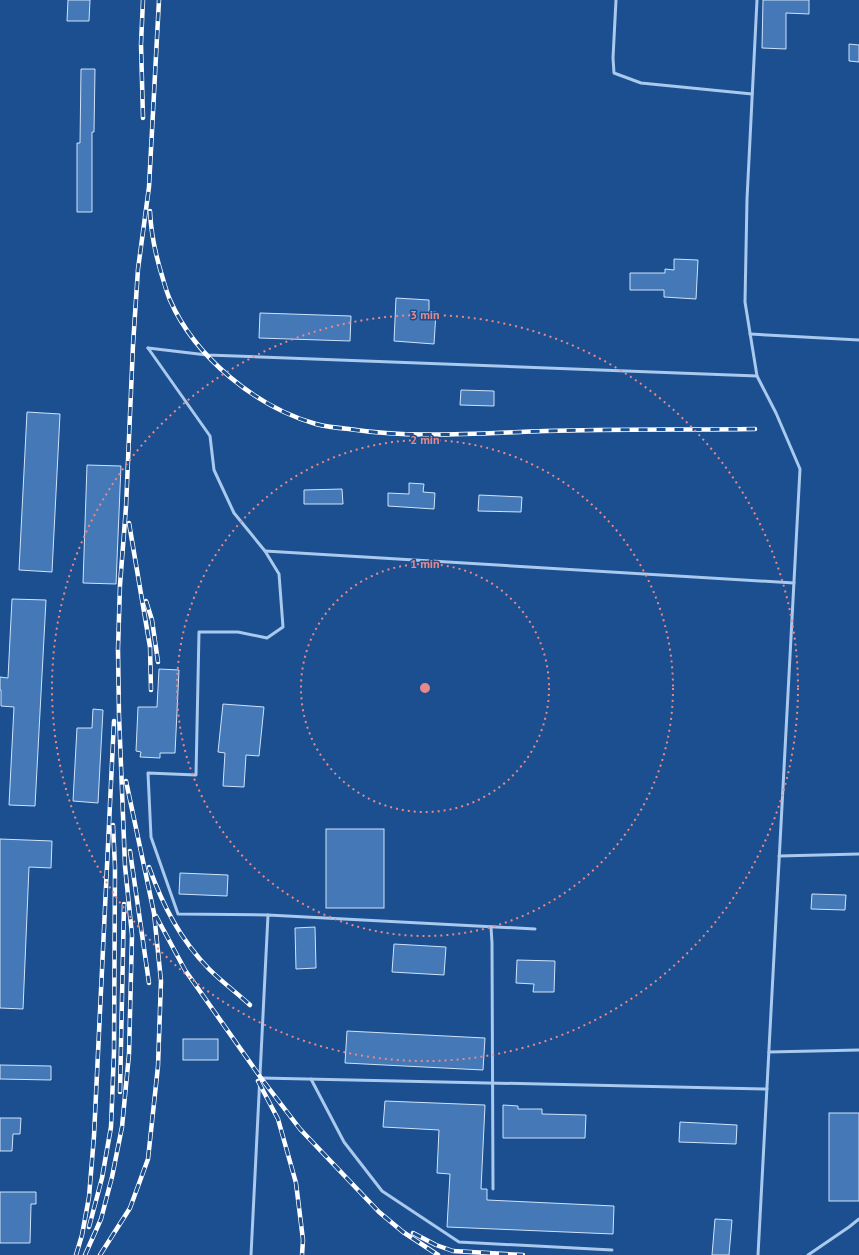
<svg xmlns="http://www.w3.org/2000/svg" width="859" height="1255" font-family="'PT Sans',sans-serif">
  <rect width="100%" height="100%" fill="#1b4f8f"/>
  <g fill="#4478b7" stroke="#cfe3fa">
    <path d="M68,0H90L89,21H67Z"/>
    <path d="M763,0H809V14L786,13V49L762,48Z"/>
    <path d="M849,44L859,45V62L849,61Z"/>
    <path d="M81,69H95L94,132H92V212H77V143H80Z"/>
    <path d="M674,259L698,260L696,299L664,297V290H630V273H665V269L674,270Z"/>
    <path d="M396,298L429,300V312H436L434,344L394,341Z"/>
    <path d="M260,313L351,316L350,341L259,338Z"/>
    <path d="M461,390L494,391V406L460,405Z"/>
    <path d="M27,412L60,414L52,572L19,570Z"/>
    <path d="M87,465L121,466L116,584L83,583Z"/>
    <path d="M409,483L424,484L423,492L435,493L434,509L388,506V493L409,494Z"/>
    <path d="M342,489L343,504H304V490Z"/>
    <path d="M479,495L522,497L521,512L478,511Z"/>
    <path d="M12,599L46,600L35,806L9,805L14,707L1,706V690H0V677L8,678Z"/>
    <path d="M159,669L179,670L175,753H160V758L140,757L141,752L136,751L138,707H157Z"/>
    <path d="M223,704L264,707L259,756L246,755L244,787L223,786L225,753L218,752Z"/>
    <path d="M93,709L103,710L98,803L73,801L77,728H92Z"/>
    <rect x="326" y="829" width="58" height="79"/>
    <path d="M0,839L52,841L51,868L29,867L23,1009L0,1008Z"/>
    <path d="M180,873L228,875L227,896L179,894Z"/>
    <path d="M812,894L846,895L845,910L811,909Z"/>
    <path d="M315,927L316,968L296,969L295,928Z"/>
    <path d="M394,944L446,947L444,975L392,972Z"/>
    <path d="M517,960L555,961L554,992H533L534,984L516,983Z"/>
    <path d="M347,1031L485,1038L483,1070L345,1063Z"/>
    <rect x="183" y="1039" width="35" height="21"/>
    <path d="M0,1065L51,1066V1080L0,1079Z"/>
    <path d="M385,1101L485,1105L481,1189H487V1200L614,1206L613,1234L447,1227L450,1174L437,1173L439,1130L383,1127Z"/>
    <path d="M503,1105L518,1106V1109H542V1114L586,1115L585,1138H503Z"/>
    <rect x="829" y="1113" width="30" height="88"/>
    <path d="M0,1118H21L20,1134H13L12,1151H0Z"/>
    <path d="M680,1122L737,1125L736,1144L679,1142Z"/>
    <path d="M0,1192H36V1204H31L30,1243H0Z"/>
    <path d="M715,1219L732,1220L729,1255H712Z"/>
  </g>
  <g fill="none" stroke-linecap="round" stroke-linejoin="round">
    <g stroke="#a9c9ee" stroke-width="3">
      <path d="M616,0L613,58L614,73L641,83L752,94"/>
      <path d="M757,0L747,199L745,302L757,376"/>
      <path d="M750,334L859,340"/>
      <path d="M148,348L207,355L757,376L776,413L800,469L758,1255"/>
      <path d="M148,348L210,436L214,470L234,513L265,551L279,574L283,627L267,638L238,632H199L196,775L148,773L151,837L178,914L268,915"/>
      <path d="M265,551L794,583"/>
      <path d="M779,856L859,854"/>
      <path d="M491,927L492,943L493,1189"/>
      <path d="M769,1052L859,1050"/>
      <path d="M261,1078L767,1089"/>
      <path d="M311,1079L344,1142L382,1191L459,1242L612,1250"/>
      <path d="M251,1255L268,915L535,929"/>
      <path d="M808,1255L849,1227L859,1219"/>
    </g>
    <defs>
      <g id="rail">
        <path d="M143,0L141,44L143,118"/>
        <path d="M150,211C151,234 156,257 163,279C165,286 167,293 170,300C195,357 256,407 316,424C327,427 338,428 349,429C414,439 481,433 546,431C616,429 685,430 755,429"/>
        <path d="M129,523L150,647L151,690"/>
        <path d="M146,601L152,620L158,662"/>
        <path d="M130,851L149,983"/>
        <path d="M149,867C163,906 180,939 209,969C222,982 237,993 250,1005"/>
        <path d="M156,916L185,970L261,1078L300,1129L379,1212L403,1232L438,1255"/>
        <path d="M258,1081L278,1119L296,1183L303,1240L302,1255"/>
        <path d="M120,1092L124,904"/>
        <path d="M89,1227L102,1178L111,1127L114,1052L115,867L113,825"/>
        <path d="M413,1233L436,1245L453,1251L523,1255"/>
        <path d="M76,1255L82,1235L89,1197L94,1136L114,721"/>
        <path d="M85,1255L101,1219L112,1177L122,1127L129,1054L132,935L125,866L119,715L118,649L120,585L126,507L133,345L138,269L149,187L159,0"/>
        <path d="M100,1255L130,1208L148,1159L158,1066L161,981L154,913L126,781"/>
      </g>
    </defs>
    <use href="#rail" stroke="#fff" stroke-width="4.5"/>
    <use href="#rail" stroke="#1b4f8f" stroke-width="3" stroke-dasharray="9" stroke-linecap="butt"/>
  </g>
  <g fill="none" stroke="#e88989" stroke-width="2" stroke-dasharray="2 4">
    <circle cx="425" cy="688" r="124"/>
    <circle cx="425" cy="688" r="248"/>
    <circle cx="425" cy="688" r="373"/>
  </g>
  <circle cx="425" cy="688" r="6" fill="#e88989" stroke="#1b4f8f" stroke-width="2"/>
  <g font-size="12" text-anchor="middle" font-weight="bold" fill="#e88989" stroke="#1b4f8f" stroke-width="3" stroke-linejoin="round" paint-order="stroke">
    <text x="425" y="319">3 min</text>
    <text x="425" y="444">2 min</text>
    <text x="425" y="568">1 min</text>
  </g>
</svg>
